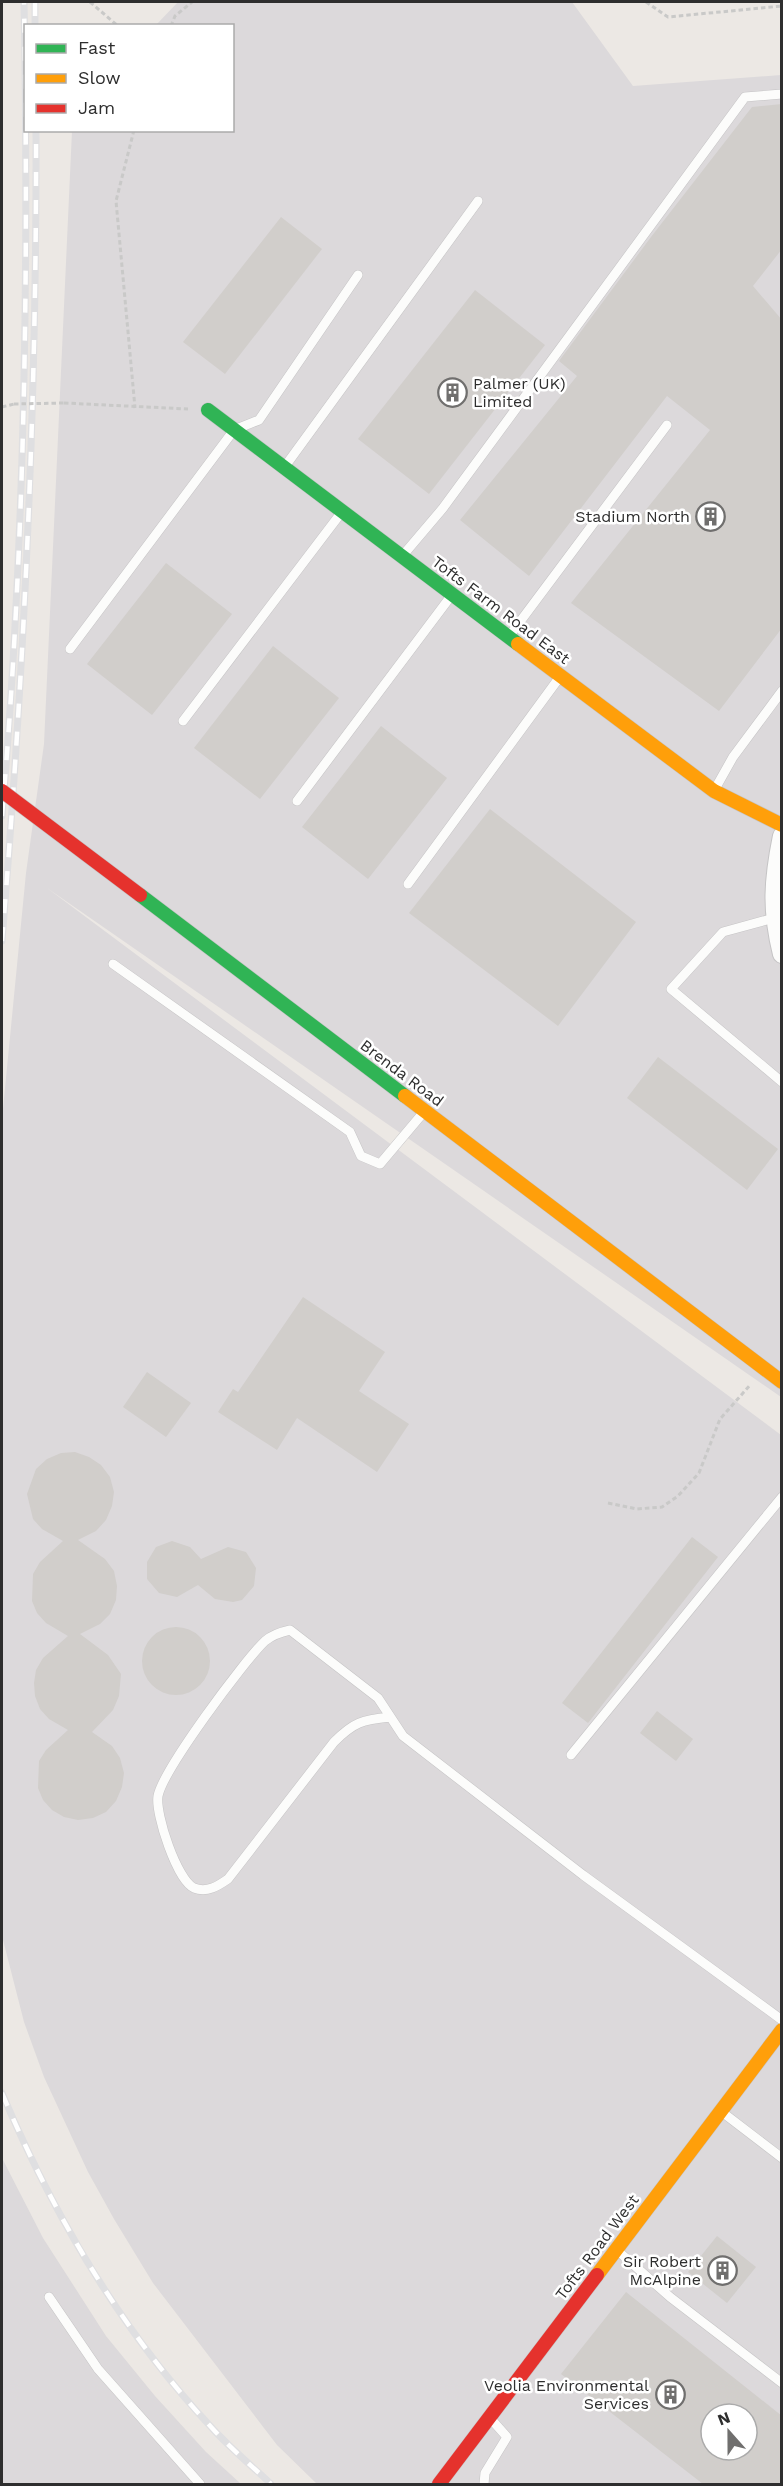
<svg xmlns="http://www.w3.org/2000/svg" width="783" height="2486" font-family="'Work Sans',sans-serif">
  <rect width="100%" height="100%" fill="#ece8e4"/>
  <g fill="#dcd9db" fill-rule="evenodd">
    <path d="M178,2H572L633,86L781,75V1397L47,888L781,1435V2484H317L277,2445L153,2283L114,2219L88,2172L44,2077L24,2022L2,1936V1119L26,873L44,744L72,131L232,130V26L156,25ZM711,2414H747V2450H711Z"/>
    <path d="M2,2158L43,2238L106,2336L155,2396L206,2452L241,2484H2Z"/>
  </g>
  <g fill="#d1cecb" fill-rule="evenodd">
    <path d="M782,104V249L753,286L782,320V628L719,711L571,603L710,430L667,396L529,576L460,520L577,376L559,361L651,237L752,107Z"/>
    <path d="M281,217L322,249L225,374L183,342Z"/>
    <path d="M475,290L545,345L429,494L358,439Z"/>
    <path d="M166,563L232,614L152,715L87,664Z"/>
    <path d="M273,646L339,698L260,799L194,748Z"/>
    <path d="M381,726L447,778L368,879L302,827Z"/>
    <path d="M490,809L636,922L558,1026L409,913Z"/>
    <path d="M658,1057L778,1149L747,1190L627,1098Z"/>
    <path d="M303,1297L385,1352L359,1391L409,1424L377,1472L297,1418L277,1450L218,1412L233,1389L238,1392Z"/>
    <path d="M147,1372L191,1403L166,1437L123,1407Z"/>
    <path d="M75,1452L89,1457L101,1465L110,1477L114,1492L112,1506L106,1520L96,1531L78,1540L105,1559L114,1571L117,1586L116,1600L110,1614L100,1624L80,1634L108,1655L121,1674L119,1696L113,1710L92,1732L112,1746L120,1758L124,1773L122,1787L116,1801L106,1812L93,1818L78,1820L64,1817L52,1810L43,1800L38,1788L39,1761L46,1750L68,1730L49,1719L40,1709L35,1696L34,1683L36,1670L43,1658L68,1636L46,1623L37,1613L32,1601L33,1574L40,1562L63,1541L42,1529L33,1519L27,1494L36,1469L47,1459L61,1453Z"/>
    <path d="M692,1537L718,1557L588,1723L562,1703Z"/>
    <path d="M172,1541L190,1547L201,1559L228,1547L246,1552L256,1568L254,1586L242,1600L233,1602L215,1599L198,1585L177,1597L159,1593L147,1579V1562L156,1547Z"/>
    <circle cx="176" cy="1661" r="34"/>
    <path d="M657,1711L693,1739L676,1761L640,1733Z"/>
    <path d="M717,2236L756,2267L727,2303L688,2272Z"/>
    <path d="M626,2292L782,2416V2484H703L561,2374ZM711,2414H747V2450H711Z"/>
  </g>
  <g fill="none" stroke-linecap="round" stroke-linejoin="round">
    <defs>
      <g id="lane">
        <path d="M286,465L478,201"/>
        <path d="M404,554L443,508L745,97L782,94"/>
        <path d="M510,635L667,425"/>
        <path d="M70,649L234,430L259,420L358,275"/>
        <path d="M183,721L341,513"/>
        <path d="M715,789L733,757L782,691"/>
        <path d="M297,801L451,596"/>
        <path d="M408,884L559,678"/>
        <path d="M774,918L723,932L671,989L782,1082"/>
        <path d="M113,964L350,1132L361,1156L380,1164L423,1113"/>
        <path d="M390,1717C362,1720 354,1722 334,1742L228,1879C218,1886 207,1893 194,1888C177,1880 155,1814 158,1796C163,1770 243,1662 265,1641C272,1635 281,1632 290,1630L378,1698L403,1736L583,1875L782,2020"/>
        <path d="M571,1755L782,1497"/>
        <path d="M722,2112L782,2158"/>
        <path d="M618,2251L670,2297L782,2383"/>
        <path d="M49,2297L98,2369L200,2484"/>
        <path d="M484,2484L485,2473L507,2437L491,2419"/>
      </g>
      <path id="street" d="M782,836C773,880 771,910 782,954"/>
      <g id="fast">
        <path d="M208,410L518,644"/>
        <path d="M140,895L405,1096"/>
      </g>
      <g id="slow">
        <path d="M518,644L714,791L782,825"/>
        <path d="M405,1096L782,1382"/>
        <path d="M597,2275L782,2030"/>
      </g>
      <path id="jam" d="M439,2484L597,2275"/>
    </defs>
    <use href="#lane" stroke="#c5c4c5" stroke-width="10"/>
    <use href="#street" stroke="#c5c4c5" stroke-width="20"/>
    <use href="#fast" stroke="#c5c4c5" stroke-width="15"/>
    <use href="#slow" stroke="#c5c4c5" stroke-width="15"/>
    <use href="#jam" stroke="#c5c4c5" stroke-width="15"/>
    <g stroke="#c9c9c8" stroke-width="3" stroke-dasharray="4.5 3" stroke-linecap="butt">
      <path d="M90,2L118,26"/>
      <path d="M646,2L668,17L782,6"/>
      <path d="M171,26L175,16L192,2"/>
      <path d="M134,130L116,201L135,408"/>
      <path d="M64,403L188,409"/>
      <path d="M2,407L14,404"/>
      <path d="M608,1503L637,1509L662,1507L678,1496L699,1473L720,1419L751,1384"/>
    </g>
    <use href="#lane" stroke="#fcfcfb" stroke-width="9"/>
    <use href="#street" stroke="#fcfcfb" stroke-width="18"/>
    <use href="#fast" stroke="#30b455" stroke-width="14"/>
    <use href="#slow" stroke="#ff9f0a" stroke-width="14"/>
    <use href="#jam" stroke="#e5322d" stroke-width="14"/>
    <defs>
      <g id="rail">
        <path d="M35,2V26"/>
        <path d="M2,816C25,545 29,273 24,2"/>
        <path d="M2,941C24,671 37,402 36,130"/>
        <path d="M2,2093C53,2214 122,2332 212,2428C230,2448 252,2466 271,2484"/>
      </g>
    </defs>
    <use href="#rail" stroke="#dfdfe1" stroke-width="7"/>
    <use href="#rail" stroke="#fff" stroke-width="4.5" stroke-dasharray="14" stroke-linecap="butt"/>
    <defs>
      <path id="jam-bridge" d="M2,791L140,895"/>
    </defs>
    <use href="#jam-bridge" stroke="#c5c4c5" stroke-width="15" stroke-linecap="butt"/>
    <path stroke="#c9c9c8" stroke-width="3" stroke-dasharray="4.5 3" stroke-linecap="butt" d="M14,404L64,403"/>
    <use href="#jam-bridge" stroke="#e5322d" stroke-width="14"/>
  </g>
  <defs>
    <symbol id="building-ring" viewBox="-11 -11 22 22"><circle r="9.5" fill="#fff" stroke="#706f6e" stroke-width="1.5"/><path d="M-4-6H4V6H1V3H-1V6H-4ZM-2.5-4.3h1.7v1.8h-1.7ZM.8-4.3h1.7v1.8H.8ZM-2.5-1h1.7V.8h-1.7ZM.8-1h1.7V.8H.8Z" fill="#706f6e"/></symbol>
  </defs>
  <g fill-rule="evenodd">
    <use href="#building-ring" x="436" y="376" width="33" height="33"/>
    <use href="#building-ring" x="694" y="500" width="33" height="33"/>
    <use href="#building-ring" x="706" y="2254" width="33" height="33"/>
    <use href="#building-ring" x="654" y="2378" width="33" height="33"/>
  </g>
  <g text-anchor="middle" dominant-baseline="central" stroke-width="5" stroke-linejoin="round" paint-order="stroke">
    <g font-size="16" fill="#2e2e2e" stroke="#fff" text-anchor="end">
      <text x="473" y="383" text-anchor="start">Palmer (UK)<tspan x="473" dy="18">Limited</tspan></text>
      <text x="690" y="516">Stadium North</text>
      <text x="701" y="2261">Sir Robert<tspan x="701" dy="18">McAlpine</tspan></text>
      <text x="649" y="2385">Veolia Environmental<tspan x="649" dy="18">Services</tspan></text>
    </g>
    <g font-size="16" fill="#2e2e2e" stroke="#fff">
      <text transform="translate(501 610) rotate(37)">Tofts Farm Road East</text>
      <text transform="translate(402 1073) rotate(37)">Brenda Road</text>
      <text transform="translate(597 2247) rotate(-53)">Tofts Road West</text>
    </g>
  </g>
  <rect width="783" height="2486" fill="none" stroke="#2e2e2e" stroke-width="6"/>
  <rect x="24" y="24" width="210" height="108" fill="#ffffff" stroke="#ababab" stroke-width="1.5"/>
  <rect x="36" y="44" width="30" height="9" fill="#30b455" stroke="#ababab" stroke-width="1.5"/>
  <text x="78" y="54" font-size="18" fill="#2e2e2e">Fast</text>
  <rect x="36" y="74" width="30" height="9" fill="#ff9f0a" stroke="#ababab" stroke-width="1.5"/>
  <text x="78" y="84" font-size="18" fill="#2e2e2e">Slow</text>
  <rect x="36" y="104" width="30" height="9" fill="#e5322d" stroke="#ababab" stroke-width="1.5"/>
  <text x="78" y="114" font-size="18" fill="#2e2e2e">Jam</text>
  <g transform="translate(729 2432) rotate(339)"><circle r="28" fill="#ffffff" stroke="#ababab" stroke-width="1.5"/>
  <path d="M0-4.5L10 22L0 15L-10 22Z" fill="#706f6e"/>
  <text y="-9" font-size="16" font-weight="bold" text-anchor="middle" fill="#2e2e2e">N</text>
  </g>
</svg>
